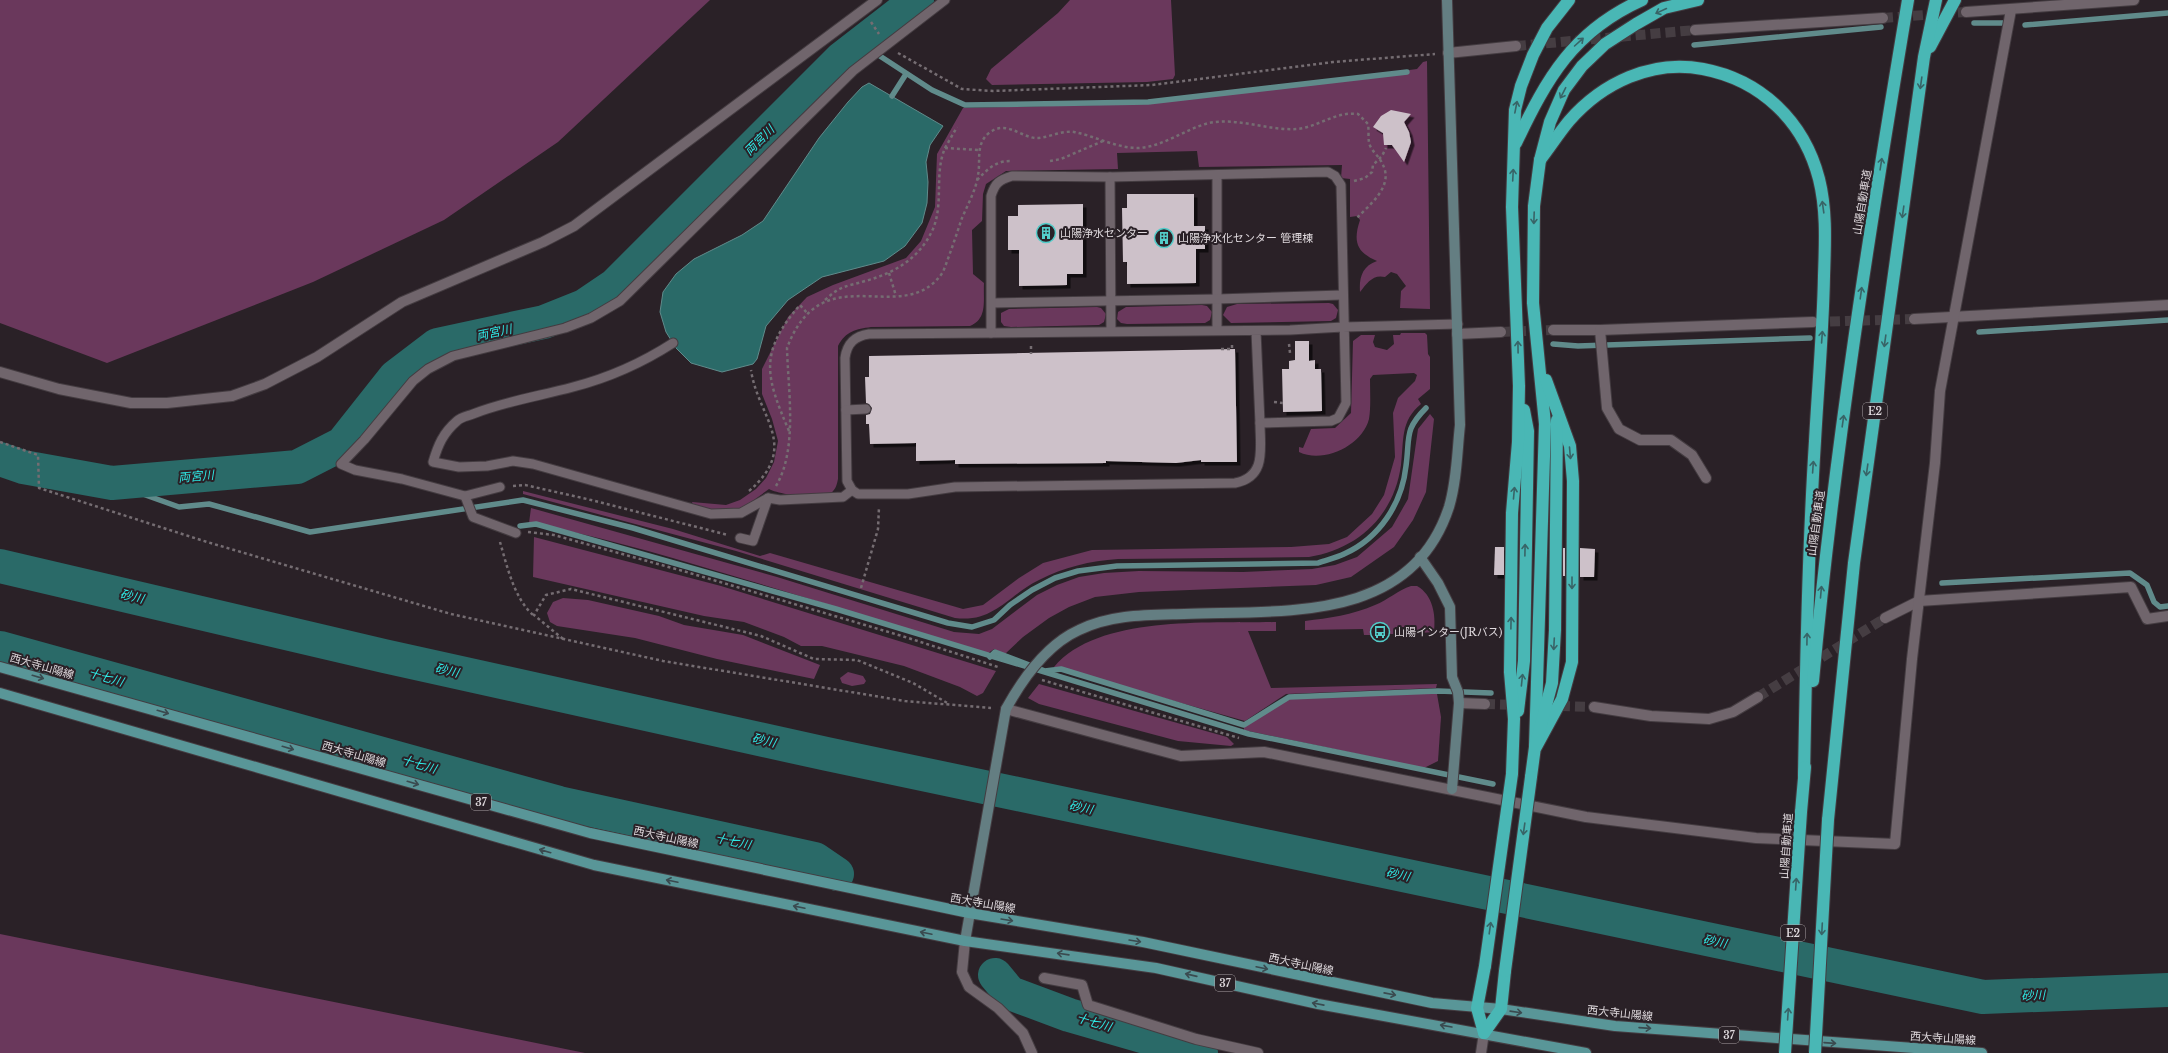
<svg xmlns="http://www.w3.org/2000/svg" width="2168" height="1053" font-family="'Libre Baskerville','Noto Sans JP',serif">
  <defs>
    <filter id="shadow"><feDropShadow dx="3.5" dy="3.5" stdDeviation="0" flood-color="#0009"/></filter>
  </defs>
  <rect width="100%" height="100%" fill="#2a2127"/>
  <g fill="#6a385c">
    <path d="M0,0H710L558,142L444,220L313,282L107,363L0,323Z"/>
    <path d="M1070,0H1171L1175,75L1173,79L1147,82L992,85L986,79L991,69L1058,13Z"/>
    <path d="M1427,61L1430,309L1400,308L1401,291L1406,286L1397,274L1391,272L1385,277C1373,274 1367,283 1360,292C1359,278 1362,266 1377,261C1356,252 1353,241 1360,220L1357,216L1350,217V179L1341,178L1342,165L1199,167L1197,151L1117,153L1118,169L1006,171L986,184L983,194L982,221L972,230L973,274L984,283C983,300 988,319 970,326L871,327C856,329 846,331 838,346V479C837,484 836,489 831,493C821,500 780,495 769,489L743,508L721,512L694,507L692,502L726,505L740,500L756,489L766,478L774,462L778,441L772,419L762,394V369L788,317L807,297L833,285L906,258L921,241L935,207L937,154L963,108L1149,104L1417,69L1423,62Z"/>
    <path d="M1329,303L1333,304L1338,310L1336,318L1331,321L1231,323L1223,315L1227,307L1237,304Z"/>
    <path d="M1202,305L1207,306L1212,312L1210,320L1205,323L1127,324L1121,323L1117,319L1118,312L1126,307Z"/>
    <path d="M1097,307L1101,308L1106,314L1104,322L1099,325L1011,327L1004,326L1001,322V313L1009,309Z"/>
    <path d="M1401,333H1425L1427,335L1428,354L1430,357V389L1418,399L1421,404C1400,421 1404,441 1401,465C1394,516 1358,549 1309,557L1118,559C1090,561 1064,567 1039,580C1008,595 994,623 955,618L736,551L523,494V491L673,529L760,556L770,553L963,609L983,605L1019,578L1043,563L1092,550L1291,547L1329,544L1347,537L1372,514L1384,495L1395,457L1393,413L1398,398L1415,381L1417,375L1414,373L1373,375L1370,379C1370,392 1371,407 1369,419C1362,446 1323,464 1299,452V447L1303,448L1311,429L1335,428L1351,413L1353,341L1361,335H1375L1373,342L1375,347L1387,350L1394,344L1393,335H1400Z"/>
    <path d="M1430,414L1434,419L1426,492L1413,520L1394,547L1351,577L1316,585L1139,592L1095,597L1069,607L1049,618L1023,637L1005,654L994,649L987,654C898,626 809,598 720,572C657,553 594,535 529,523L531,508L777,577L954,632L979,634L992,629L1037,595L1057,585L1079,577L1104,573L1139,571L1243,572L1312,569L1335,565L1357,557L1392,527L1408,499L1418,429Z"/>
    <path d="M534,537L721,586L996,671L983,693L977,696L960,687L904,666L822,646H801L784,637L744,622L704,616L533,577Z"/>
    <path d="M1411,586H1417C1433,595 1436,615 1434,632L1405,634V627H1395L1394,634H1389L1388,628H1371V635H1364L1363,629L1305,630V621C1329,618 1352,615 1375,605C1388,600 1398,590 1411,586Z"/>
    <path d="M563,598L588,600L659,616L684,625L743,635L820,665L814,679L717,659L635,638L557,626L550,622L547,613L553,602Z"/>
    <path d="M1276,622V631H1248L1271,688L1437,684L1436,688L1286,694L1245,721L1054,667C1099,614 1212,624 1276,622Z"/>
    <path d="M848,672L863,676L866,681L864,684L852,686L842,683L840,678Z"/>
    <path d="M1039,684L1227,737L1234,744L1231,746L1178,741L1039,704L1028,698Z"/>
    <path d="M1435,692L1437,694L1441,717L1438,761L1424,768L1244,730V726L1291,697Z"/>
    <path d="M0,934L585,1053H0Z"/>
  </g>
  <path fill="#2a6a68" stroke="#608b8b" d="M869,83L943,126L930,145L926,162L928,182L927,203L922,223L905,246L884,261L822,277L788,300L766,326L757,359L753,364L722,372L691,363L676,348L666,332L660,312L663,292L676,274L694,259L742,235L763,221L819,138L848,102L862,87Z"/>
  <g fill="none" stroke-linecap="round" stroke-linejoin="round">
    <g stroke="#608b8b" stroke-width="5.5">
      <path d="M1974,23H2003"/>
      <path d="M2025,25L2168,13"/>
      <path d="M860,43L932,90L965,105L1148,102L1407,72"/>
      <path d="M1694,45L1881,27"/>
      <path d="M892,96L906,74"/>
      <path d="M1979,332L2168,320"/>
      <path d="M1553,344L1578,346L1810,338"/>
      <path d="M112,483L179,507L209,504L310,532L523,500L633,528L948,623L972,627L994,620L1010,605L1032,590L1055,578L1078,571L1117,566L1318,563C1326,560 1336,558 1344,554C1380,538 1402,503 1406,466C1410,437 1404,430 1426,408"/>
      <path d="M520,526L536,524L836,609L1249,734L1493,784"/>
      <path d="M1942,583L2130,573L2147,585L2154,602L2160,607L2168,606"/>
      <path d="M990,657L995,652L1045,671L1061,669L1244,725L1289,697L1438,691L1491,693"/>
    </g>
    <g stroke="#2a6a68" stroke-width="34">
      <path d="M0,459L23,467L112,483L297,467L342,444L395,377L437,345L544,322L584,306L615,285L841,59L917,0"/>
      <path d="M0,566L384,656L827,754L1983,997L2168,990"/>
      <path d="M0,648L559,803L815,859L837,874"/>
      <path d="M995,975L1010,993L1069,1015L1201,1053"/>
    </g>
  </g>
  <g fill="#cdc1c9" filter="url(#shadow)">
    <path d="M1391,110L1411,114L1404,122L1409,132L1411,142L1404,162L1392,145H1384L1383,133L1373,127L1381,116Z"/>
    <path d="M1127,194H1194V226H1205V249H1196V283L1127,284V262H1123L1122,208H1127Z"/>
    <path d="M1083,204V274H1067V285L1019,286V250H1008V216H1018V205Z"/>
    <path d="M1295,341H1309V361L1315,360V369H1321L1322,411L1283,412L1282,369H1289V361L1295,360Z"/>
    <path d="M1235,349L1237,462H1201V460L1176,463L1106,461V463L955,464V460L916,461V443L870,444L869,424H866V415L870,414L872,408L869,404L866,403L865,377H869V356Z"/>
    <path d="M1495,547H1504V575H1494Z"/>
    <rect x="1563" y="548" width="2" height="28"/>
    <path d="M1580,548L1595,549L1594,577H1580Z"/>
  </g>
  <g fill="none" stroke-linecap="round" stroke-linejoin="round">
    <g stroke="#453d42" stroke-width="10" stroke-dasharray="10 5" stroke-linecap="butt">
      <path d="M1883,18L1966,12"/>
      <path d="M1516,46L1695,30"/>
      <path d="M1815,322L1914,319"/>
      <path d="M1501,332L1553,330"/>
      <path d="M1758,697L1885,618"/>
      <path d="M1485,704L1594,707"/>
    </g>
    <defs>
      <g id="lane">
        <path d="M1217,175V330"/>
        <path d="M1110,177L1111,331"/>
        <path d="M992,303L1217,299L1342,295"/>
        <path d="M1256,331L1260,423L1331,421L1338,418L1346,403L1341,185L1335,176L1328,172L1110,177L1012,176C999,180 995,183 991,196V333L1290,330L1343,327L1458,324"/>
        <path d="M991,333L869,334C855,336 847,343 845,358L847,481L852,490L858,494H908L955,487L1235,483C1267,477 1260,448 1260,423"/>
        <path d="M673,343C642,363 608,378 573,387C540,396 506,401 473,414C468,416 461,417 457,421C443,433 438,445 433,462L459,467L487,466L513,461L533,464L711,514L741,513L768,498L780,500L843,497L852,490"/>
        <path d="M846,410L866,409"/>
        <path d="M500,487L465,496L473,517L516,533"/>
        <path d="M465,496L402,479L355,470L341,464L364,440L413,381L428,369L453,356L565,328L591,318L620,301L853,71L945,0"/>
        <path d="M740,538L753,541L768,498"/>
      </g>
      <g id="street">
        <path d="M1966,12L2134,0"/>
        <path d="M1695,30L1883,18"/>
        <path d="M1448,53L1516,46"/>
        <path d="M1914,319L2168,305"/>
        <path d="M1553,330H1600L1813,322"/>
        <path d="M1600,330L1607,408L1619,429L1640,440H1671L1692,455L1706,478"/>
        <path d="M1457,334L1501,332"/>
        <path d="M0,372L59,389L131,403H167L232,396L265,384L317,357L402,302L543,242L574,226L877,0"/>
        <path d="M1885,618L1919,601L2131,587L2147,619L2168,616"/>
        <path d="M1459,703L1485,704"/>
        <path d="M1594,707L1651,716L1709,719L1733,712L1758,697"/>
        <path d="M1006,709L1181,756L1264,752L1586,817L1756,838L1895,844L1912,659L1935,463L1940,391L2011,10"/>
        <path d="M965,941L962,972L969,987L998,1008L1023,1033L1032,1053"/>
        <path d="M1044,978L1082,985L1088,1005L1196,1039L1258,1053"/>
        <path d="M1481,1053L1484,1033"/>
      </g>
      <g id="secondary">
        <path d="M1420,557L1438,583L1450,607L1452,677L1458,692L1459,703L1452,789"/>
        <path d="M965,941L1006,709C1023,678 1046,645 1079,630C1112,614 1148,615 1184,614C1283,610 1411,624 1449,507C1457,480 1457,452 1460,425L1447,0"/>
      </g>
      <g id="primary">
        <path d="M0,667L590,833L969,913L1143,942L1432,1003L1501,1009L1615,1026L1982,1053"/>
        <path d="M0,693L594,865L965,941L1156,968L1318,1004L1586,1053"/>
      </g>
      <g id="highway">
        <path d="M1930,47L1955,0"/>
        <path d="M1516,143C1547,78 1573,31 1642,0"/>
        <path d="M1540,160C1550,147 1559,133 1569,121C1602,83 1652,59 1703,69C1761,80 1804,121 1819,179C1827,211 1825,244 1824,276C1823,331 1818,386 1815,441C1808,552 1806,664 1804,776"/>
        <path d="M1813,681C1834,453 1870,226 1908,0"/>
        <path d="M1518,711L1524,661L1528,431L1524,410"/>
        <path d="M1535,747L1545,424L1533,303L1534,206L1540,160L1550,122L1564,90L1582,66L1605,44L1636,24L1664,8L1698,0"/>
        <path d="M1536,747L1562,699L1572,662L1573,481L1570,446L1546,380"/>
        <path d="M1512,774L1514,719L1510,672L1512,513L1518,442L1519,386L1512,207L1515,110L1521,86L1533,55L1547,28L1569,0"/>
        <path d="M1531,777L1535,747L1552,683L1555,630L1557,420"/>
        <path d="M1801,812L1805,767"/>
        <path d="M1828,820L1854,563L1924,57L1936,0"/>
        <path d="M1484,1033L1477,1008L1485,966"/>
        <path d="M1484,1033L1501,1009L1505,971"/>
      </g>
    </defs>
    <use href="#lane" stroke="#443c41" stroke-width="11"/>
    <use href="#street" stroke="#443c41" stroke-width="12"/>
    <use href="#secondary" stroke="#443c41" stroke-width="12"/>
    <use href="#primary" stroke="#443c41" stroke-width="12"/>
    <use href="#highway" stroke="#443c41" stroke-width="14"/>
    <g stroke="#756d72" stroke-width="2.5" stroke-dasharray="3 3" stroke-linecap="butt">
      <path d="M871,22L879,34"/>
      <path d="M898,53L962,89L993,91L1152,85L1333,62L1435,54"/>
      <path d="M945,148L957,127"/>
      <path d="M1050,161L1061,159L1103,141"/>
      <path d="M977,180C987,170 995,161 1010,161"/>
      <path d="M1354,181L1365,178L1372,172L1373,165L1382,156L1386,148"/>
      <path d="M889,273L896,296"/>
      <path d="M825,300C841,285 846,287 865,281C895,273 920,258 933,229C944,202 934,174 945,148L979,150"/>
      <path d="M1289,344L1290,353"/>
      <path d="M1031,346V354"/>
      <path d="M1221,349H1232V344"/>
      <path d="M1274,402L1283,403"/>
      <path d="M789,431C766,377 758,353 800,305L808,314"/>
      <path d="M0,442L38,455L39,488L207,542L451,614L663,661L905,701L991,708"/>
      <path d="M513,486L525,485L587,499L728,535"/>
      <path d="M776,486C798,449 788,390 787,348C823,252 903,331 943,272C950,254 956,236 962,218C968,204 976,190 978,175C981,161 975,144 989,133C1006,120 1019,136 1035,138C1046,139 1061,130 1074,132C1095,136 1116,148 1138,148C1163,147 1185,129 1209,123C1238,117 1268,131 1297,129C1318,127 1336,111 1358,114L1368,124C1369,130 1368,137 1369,142C1370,150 1379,156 1382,163C1395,186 1370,204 1356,219"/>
      <path d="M749,491C801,446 758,418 751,370"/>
      <path d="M528,532L554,535L683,571L902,636L998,667"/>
      <path d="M500,542C507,566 514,598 533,615"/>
      <path d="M861,588L878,529L879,507"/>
      <path d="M563,639L534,615L546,595L571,589L761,636L814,659L857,660L913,683L949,704"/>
      <path d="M1042,680L1239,738"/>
    </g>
    <use href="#lane" stroke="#70656c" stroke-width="9"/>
    <use href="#street" stroke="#70656c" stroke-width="10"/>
    <use href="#secondary" stroke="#647e82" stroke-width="10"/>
    <use href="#primary" stroke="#599698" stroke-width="10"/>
    <use href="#highway" stroke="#49b7b5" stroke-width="12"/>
    <defs>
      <g id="highway-bridge">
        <path d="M1485,966L1512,774"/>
        <path d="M1505,971L1531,777"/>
        <path d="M1785,1053L1801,812"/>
        <path d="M1815,1053L1828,820"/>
      </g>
    </defs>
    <use href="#highway-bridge" stroke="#443c41" stroke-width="14" stroke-linecap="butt"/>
    <use href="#highway-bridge" stroke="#49b7b5" stroke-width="12"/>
  </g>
  <defs><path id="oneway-shaft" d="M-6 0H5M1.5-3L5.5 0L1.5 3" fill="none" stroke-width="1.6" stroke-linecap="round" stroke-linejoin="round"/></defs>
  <g stroke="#386467">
    <use href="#oneway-shaft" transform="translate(1661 11) rotate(155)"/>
    <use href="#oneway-shaft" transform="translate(1579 42) rotate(-42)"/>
    <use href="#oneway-shaft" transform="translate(1921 83) rotate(98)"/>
    <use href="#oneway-shaft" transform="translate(1563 93) rotate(117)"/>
    <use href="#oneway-shaft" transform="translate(1516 107) rotate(-79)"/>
    <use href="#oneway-shaft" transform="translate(1881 164) rotate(-81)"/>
    <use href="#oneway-shaft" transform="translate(1513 175) rotate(-87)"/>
    <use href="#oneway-shaft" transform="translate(1823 207) rotate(-98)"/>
    <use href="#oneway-shaft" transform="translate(1903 212) rotate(98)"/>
    <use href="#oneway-shaft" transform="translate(1534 218) rotate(92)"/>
    <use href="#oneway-shaft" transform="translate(1861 293) rotate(-82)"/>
    <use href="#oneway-shaft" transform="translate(1822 337) rotate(-86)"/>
    <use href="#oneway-shaft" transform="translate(1885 341) rotate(98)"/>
    <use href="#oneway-shaft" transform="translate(1518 347) rotate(-91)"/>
    <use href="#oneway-shaft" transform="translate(1843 421) rotate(-82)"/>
    <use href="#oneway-shaft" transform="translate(1570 453) rotate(85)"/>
    <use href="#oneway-shaft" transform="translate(1813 467) rotate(-86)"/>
    <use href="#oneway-shaft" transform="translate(1867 470) rotate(98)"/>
    <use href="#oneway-shaft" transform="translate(1514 493) rotate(-85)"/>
    <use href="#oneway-shaft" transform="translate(1525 550) rotate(-89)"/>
    <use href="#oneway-shaft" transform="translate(1572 583) rotate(90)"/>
    <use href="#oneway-shaft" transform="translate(1821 592) rotate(-85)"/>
    <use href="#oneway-shaft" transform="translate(1511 623) rotate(-89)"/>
    <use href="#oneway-shaft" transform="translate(1807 639) rotate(-89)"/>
    <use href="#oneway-shaft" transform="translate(1554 644) rotate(93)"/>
    <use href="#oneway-shaft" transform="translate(1522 680) rotate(-84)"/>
    <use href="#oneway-shaft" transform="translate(1524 829) rotate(98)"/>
    <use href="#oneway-shaft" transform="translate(1796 884) rotate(-86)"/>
    <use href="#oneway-shaft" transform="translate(1490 928) rotate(-82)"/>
    <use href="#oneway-shaft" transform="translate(1822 929) rotate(93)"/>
    <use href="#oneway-shaft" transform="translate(1788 1014) rotate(-86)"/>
  </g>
  <g stroke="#3a4a4f">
    <use href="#oneway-shaft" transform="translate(38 677) rotate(16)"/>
    <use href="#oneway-shaft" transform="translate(163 712) rotate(16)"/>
    <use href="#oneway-shaft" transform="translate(288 748) rotate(16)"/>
    <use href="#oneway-shaft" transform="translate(413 783) rotate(16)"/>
    <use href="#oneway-shaft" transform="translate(545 851) rotate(-164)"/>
    <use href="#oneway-shaft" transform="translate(672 881) rotate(-168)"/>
    <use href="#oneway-shaft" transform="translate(799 907) rotate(-168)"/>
    <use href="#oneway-shaft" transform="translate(1007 920) rotate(9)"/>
    <use href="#oneway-shaft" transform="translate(926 933) rotate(-168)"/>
    <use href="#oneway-shaft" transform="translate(1135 941) rotate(9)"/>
    <use href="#oneway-shaft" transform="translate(1063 954) rotate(-172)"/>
    <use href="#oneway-shaft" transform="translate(1262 968) rotate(12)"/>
    <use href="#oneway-shaft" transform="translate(1191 975) rotate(-167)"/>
    <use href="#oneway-shaft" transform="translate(1390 994) rotate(11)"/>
    <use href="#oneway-shaft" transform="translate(1318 1004) rotate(-169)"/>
    <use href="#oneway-shaft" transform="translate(1516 1012) rotate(8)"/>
    <use href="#oneway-shaft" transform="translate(1446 1026) rotate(-170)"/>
    <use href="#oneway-shaft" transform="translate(1645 1028) rotate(4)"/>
    <use href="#oneway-shaft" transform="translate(1830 1043) rotate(4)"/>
  </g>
  <defs>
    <symbol id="building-ring" viewBox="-11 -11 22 22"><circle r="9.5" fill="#2a2127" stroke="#53cdca" stroke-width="1.5"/><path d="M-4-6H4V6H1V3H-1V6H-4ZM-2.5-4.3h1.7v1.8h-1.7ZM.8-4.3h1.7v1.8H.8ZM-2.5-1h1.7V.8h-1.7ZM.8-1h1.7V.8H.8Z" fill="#53cdca"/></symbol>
    <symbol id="bus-ring" viewBox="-11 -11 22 22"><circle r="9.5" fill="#2a2127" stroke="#53cdca" stroke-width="1.5"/><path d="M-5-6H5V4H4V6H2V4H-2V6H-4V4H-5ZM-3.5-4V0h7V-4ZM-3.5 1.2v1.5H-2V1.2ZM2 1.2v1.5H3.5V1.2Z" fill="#53cdca"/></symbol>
  </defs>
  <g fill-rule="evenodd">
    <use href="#building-ring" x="1035" y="222" width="22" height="22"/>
    <use href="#building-ring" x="1153" y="227" width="22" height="22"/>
    <use href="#bus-ring" x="1369" y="621" width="22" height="22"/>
  </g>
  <g text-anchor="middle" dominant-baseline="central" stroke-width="4" stroke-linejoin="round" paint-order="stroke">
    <g fill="#2a2127" stroke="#a9a2a6" stroke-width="1">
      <rect x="1863" y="403" width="24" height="16" rx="3"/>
      <rect x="471" y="794" width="20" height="16" rx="3"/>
      <rect x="1781" y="925" width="24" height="16" rx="3"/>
      <rect x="1215" y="975" width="20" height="16" rx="3"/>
      <rect x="1719" y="1027" width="20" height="16" rx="3"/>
    </g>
    <g font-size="10" font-weight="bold" fill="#dfd9dd">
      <text x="1875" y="411">E2</text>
      <text x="481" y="802">37</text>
      <text x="1793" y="933">E2</text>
      <text x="1225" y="983">37</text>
      <text x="1729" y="1035">37</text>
    </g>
    <g font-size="11" fill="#dfd9dd" stroke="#2a2127">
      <text transform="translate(1862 202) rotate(-81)">山陽自動車道</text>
      <text transform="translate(1816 523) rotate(-82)">山陽自動車道</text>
      <text transform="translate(42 666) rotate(16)">西大寺山陽線</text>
      <text transform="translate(354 754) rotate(16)">西大寺山陽線</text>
      <text transform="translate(666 837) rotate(12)">西大寺山陽線</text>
      <text transform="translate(1786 846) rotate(-86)">山陽自動車道</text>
      <text transform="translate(983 903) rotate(10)">西大寺山陽線</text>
      <text transform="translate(1301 964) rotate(12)">西大寺山陽線</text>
      <text transform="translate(1620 1013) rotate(6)">西大寺山陽線</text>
      <text transform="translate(1943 1038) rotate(4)">西大寺山陽線</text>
    </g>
    <g font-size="11" fill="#dfd9dd" stroke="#2a2127" text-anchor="start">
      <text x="1060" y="233">山陽浄水センター</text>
      <text x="1178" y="238">山陽浄水化センター 管理棟</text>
      <text x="1394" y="632">山陽インター(JRバス)</text>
    </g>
    <g font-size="12" font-style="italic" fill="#2ee8e4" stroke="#2a2127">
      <text transform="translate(759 140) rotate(-45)">両宮川</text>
      <text transform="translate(494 332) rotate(-12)">両宮川</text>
      <text transform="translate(196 476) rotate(-5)">両宮川</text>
      <text transform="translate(132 596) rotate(13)">砂川</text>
      <text transform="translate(447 670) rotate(13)">砂川</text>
      <text transform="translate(106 677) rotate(16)">十七川</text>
      <text transform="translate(764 740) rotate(13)">砂川</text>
      <text transform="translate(419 764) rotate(16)">十七川</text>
      <text transform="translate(1081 807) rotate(12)">砂川</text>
      <text transform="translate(733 841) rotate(12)">十七川</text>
      <text transform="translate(1398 874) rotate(12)">砂川</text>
      <text transform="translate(1715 941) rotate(12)">砂川</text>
      <text transform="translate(2033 995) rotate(-2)">砂川</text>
      <text transform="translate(1094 1022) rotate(16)">十七川</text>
    </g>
  </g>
</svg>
